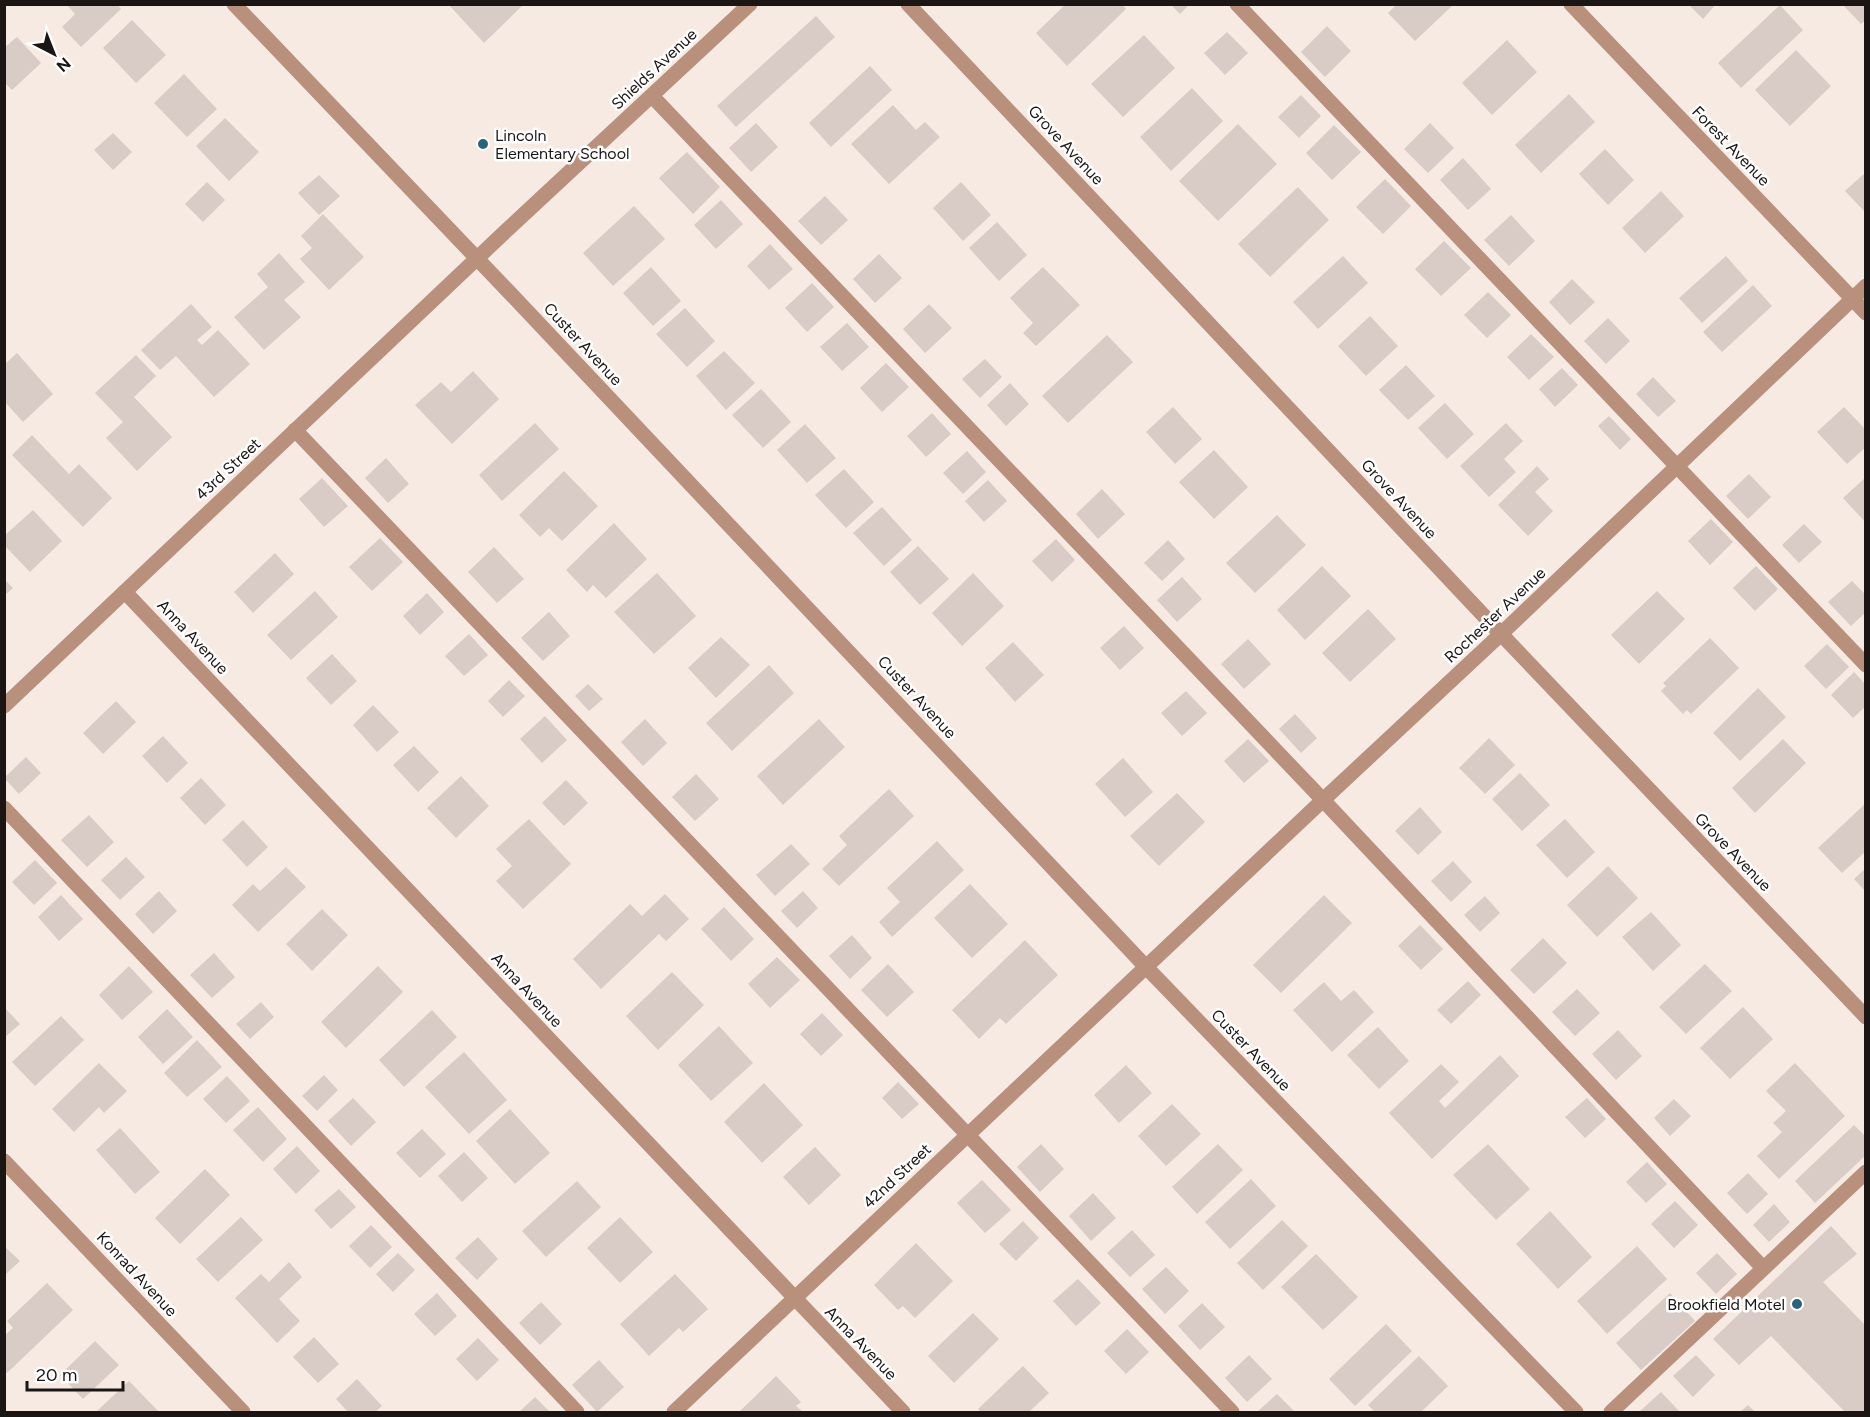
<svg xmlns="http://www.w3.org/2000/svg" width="1870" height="1417" font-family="Figtree,sans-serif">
  <rect width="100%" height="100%" fill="#f7eae3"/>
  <g fill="#d9ccc6">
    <path d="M66,4H117L121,9L81,47L62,27L75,14Z"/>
    <path d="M448,4H524L484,43Z"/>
    <path d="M1066,4H1122L1126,9L1067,66L1036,33Z"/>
    <path d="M1170,4H1190L1180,14Z"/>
    <path d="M1397,4H1454L1415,41L1388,13Z"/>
    <path d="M1688,4H1716L1703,19Z"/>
    <path d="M1780,5L1803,30L1741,88L1718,63Z"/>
    <path d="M1843,5H1866V20L1861,24Z"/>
    <path d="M816,16L835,37L736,127L717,106Z"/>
    <path d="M132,20L166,55L136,83L103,48Z"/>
    <path d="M1327,26L1351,51L1325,77L1301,52Z"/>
    <path d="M1227,32L1248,53L1225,75L1204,53Z"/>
    <path d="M1144,35L1175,68L1123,117L1091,84Z"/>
    <path d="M17,37L41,63L12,90L4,82V48Z"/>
    <path d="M1507,40L1537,72L1492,115L1462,83Z"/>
    <path d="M1796,50L1831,86L1790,126L1755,90Z"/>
    <path d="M870,66L892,90L831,147L809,123Z"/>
    <path d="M184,74L217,109L187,137L154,103Z"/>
    <path d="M1192,88L1223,121L1171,171L1140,137Z"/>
    <path d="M1569,94L1595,122L1541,173L1515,145Z"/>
    <path d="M1301,95L1321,116L1299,138L1278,117Z"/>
    <path d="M893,105L916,130L925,122L940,137L889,184L851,144Z"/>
    <path d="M225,118L259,152L229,181L196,146Z"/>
    <path d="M756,123L778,147L751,172L729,148Z"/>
    <path d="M1430,123L1454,148L1428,173L1404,149Z"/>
    <path d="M1238,124L1277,164L1218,221L1179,181Z"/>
    <path d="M1334,125L1361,152L1332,180L1306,153Z"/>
    <path d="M113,133L132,152L113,170L94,150Z"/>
    <path d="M1605,149L1634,180L1608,205L1579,174Z"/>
    <path d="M687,152L720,187L693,214L659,178Z"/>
    <path d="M1463,158L1491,189L1468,210L1440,180Z"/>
    <path d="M1866,172V213L1845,191Z"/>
    <path d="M319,175L340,196L319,215L298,193Z"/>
    <path d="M1385,179L1411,206L1383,234L1356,207Z"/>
    <path d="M207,182L225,200L203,222L185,204Z"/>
    <path d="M961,182L991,215L963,241L933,208Z"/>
    <path d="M1298,187L1329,220L1270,277L1238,244Z"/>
    <path d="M1661,191L1684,216L1645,253L1622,228Z"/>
    <path d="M825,196L848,220L821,245L798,221Z"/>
    <path d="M721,200L743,224L716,249L694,225Z"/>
    <path d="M634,206L665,239L613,286L583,253Z"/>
    <path d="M323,214L364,257L329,290L300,259L312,248L301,236Z"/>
    <path d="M1511,215L1535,241L1509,266L1484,240Z"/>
    <path d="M997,222L1027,255L999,281L969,248Z"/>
    <path d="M1444,241L1471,268L1441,296L1415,269Z"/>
    <path d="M770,244L793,269L769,290L747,266Z"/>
    <path d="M279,253L305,282L284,300L301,317L264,350L234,317L268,287L257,274Z"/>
    <path d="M879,254L902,278L875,303L853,279Z"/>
    <path d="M1343,256L1368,283L1318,329L1293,302Z"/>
    <path d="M1726,256L1748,281L1702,323L1679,298Z"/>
    <path d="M651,267L681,301L653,326L623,293Z"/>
    <path d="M1043,267L1080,305L1036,346L1023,333L1033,323L1010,298Z"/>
    <path d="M1572,279L1595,302L1570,325L1549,302Z"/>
    <path d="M812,283L834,307L807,332L785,308Z"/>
    <path d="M1753,285L1772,306L1722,352L1703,332Z"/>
    <path d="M1488,292L1511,315L1487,338L1464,315Z"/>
    <path d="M191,304L212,327L197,340L202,345L218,330L250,364L214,397L176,356L160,370L141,350Z"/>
    <path d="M929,304L952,328L925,353L903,329Z"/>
    <path d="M685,308L715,341L687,367L656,334Z"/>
    <path d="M1370,316L1398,346L1366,376L1338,346Z"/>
    <path d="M1608,318L1630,341L1606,364L1584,341Z"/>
    <path d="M847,323L869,347L842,371L820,347Z"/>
    <path d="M1531,334L1554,357L1529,380L1507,357Z"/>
    <path d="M1107,335L1133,362L1068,423L1042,396Z"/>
    <path d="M724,351L755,383L726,410L696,376Z"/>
    <path d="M17,353L53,394L23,422L4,401V365Z"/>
    <path d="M136,355L156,376L134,397L172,437L137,471L106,438L123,422L95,393Z"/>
    <path d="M985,359L1002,377L980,398L962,379Z"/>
    <path d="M886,363L909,387L882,412L860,388Z"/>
    <path d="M1406,365L1435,396L1408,420L1379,390Z"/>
    <path d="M1562,368L1578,385L1555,407L1539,389Z"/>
    <path d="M473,371L499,399L452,444L415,405L441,382L451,392Z"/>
    <path d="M1653,377L1676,401L1658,417L1636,394Z"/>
    <path d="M1010,383L1029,404L1006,426L987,405Z"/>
    <path d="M761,389L791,422L763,448L732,415Z"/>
    <path d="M1445,403L1474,434L1447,459L1418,428Z"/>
    <path d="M1173,407L1202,439L1175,464L1146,432Z"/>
    <path d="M1844,407L1866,430V447L1847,464L1817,432Z"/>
    <path d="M932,413L951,434L926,457L907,436Z"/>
    <path d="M1609,416L1631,439L1620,450L1598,426Z"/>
    <path d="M535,423L559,449L502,501L479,475Z"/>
    <path d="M1506,423L1523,441L1504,459L1516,472L1489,497L1460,466Z"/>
    <path d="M805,424L836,458L807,483L777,450Z"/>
    <path d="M32,435L69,474L79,464L112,498L83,527L12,455Z"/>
    <path d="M1214,450L1248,487L1214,519L1179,482Z"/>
    <path d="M967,451L986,472L963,494L943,473Z"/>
    <path d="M386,458L409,484L388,503L365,478Z"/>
    <path d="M1537,466L1549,479L1535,492L1553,511L1528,536L1498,505Z"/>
    <path d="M844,469L874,502L846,528L815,495Z"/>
    <path d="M564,471L598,506L562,541L549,528L540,537L519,515Z"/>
    <path d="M1749,474L1771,497L1748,519L1726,496Z"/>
    <path d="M1866,477V523L1843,498Z"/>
    <path d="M322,478L348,506L324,527L299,499Z"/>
    <path d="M988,480L1007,501L984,522L965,501Z"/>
    <path d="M1102,489L1125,514L1098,539L1076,514Z"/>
    <path d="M882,507L912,540L884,566L853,533Z"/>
    <path d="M33,510L62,541L30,572L4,545V536Z"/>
    <path d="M1277,515L1306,545L1255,593L1226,563Z"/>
    <path d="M1711,519L1733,542L1710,565L1688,541Z"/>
    <path d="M614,523L647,559L606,598L593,585L587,592L566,570Z"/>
    <path d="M1804,524L1822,542L1799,563L1782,545Z"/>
    <path d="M380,538L403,562L372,591L349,567Z"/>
    <path d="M1056,539L1075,560L1052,582L1032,561Z"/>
    <path d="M1168,540L1185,559L1162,581L1144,563Z"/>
    <path d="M918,546L949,579L920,605L890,572Z"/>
    <path d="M494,547L524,579L497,603L468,572Z"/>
    <path d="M275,553L294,574L253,613L234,592Z"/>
    <path d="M1322,566L1351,596L1305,640L1277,610Z"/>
    <path d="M1756,566L1778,589L1755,611L1733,588Z"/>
    <path d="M657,573L696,616L654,654L614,612Z"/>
    <path d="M973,573L1004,606L962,646L932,613Z"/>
    <path d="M1182,577L1202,599L1177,622L1157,600Z"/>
    <path d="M4,579L13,588L4,596Z"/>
    <path d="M1852,581L1866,595V612L1851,626L1828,602Z"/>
    <path d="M315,591L338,617L291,660L267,635Z"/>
    <path d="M1657,591L1685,619L1639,664L1611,635Z"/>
    <path d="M427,593L444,612L420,635L403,616Z"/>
    <path d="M1368,609L1396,639L1350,682L1322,653Z"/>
    <path d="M549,612L570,636L543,661L521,638Z"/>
    <path d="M1124,626L1144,648L1120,670L1100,648Z"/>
    <path d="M469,634L488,655L464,676L445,656Z"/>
    <path d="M721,637L750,665L716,698L688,668Z"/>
    <path d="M1710,638L1739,668L1691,714L1687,710L1683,714L1661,691L1666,686L1663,683Z"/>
    <path d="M1248,639L1271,664L1244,689L1221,664Z"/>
    <path d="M1013,642L1044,675L1015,702L985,668Z"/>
    <path d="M1827,644L1849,667L1826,689L1804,666Z"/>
    <path d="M332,654L357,681L331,705L306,678Z"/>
    <path d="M769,665L794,693L732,751L706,723Z"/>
    <path d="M1854,672L1866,685V706L1853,718L1831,695Z"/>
    <path d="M509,680L525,696L503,717L488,701Z"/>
    <path d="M588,684L603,699L589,711L575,696Z"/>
    <path d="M1758,688L1786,717L1740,761L1713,733Z"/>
    <path d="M1186,691L1207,713L1182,736L1161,713Z"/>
    <path d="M116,701L136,722L103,754L83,733Z"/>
    <path d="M373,705L399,732L377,752L353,725Z"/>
    <path d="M1295,714L1317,738L1301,753L1279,729Z"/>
    <path d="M545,716L567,740L542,763L520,739Z"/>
    <path d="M645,719L667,743L643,766L621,742Z"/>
    <path d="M819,719L845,747L783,805L757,776Z"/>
    <path d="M163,736L188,763L167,783L142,756Z"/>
    <path d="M1489,738L1515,765L1485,794L1459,768Z"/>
    <path d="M1248,739L1269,761L1244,783L1224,761Z"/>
    <path d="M1783,739L1806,763L1755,813L1732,788Z"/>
    <path d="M414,746L439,772L418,792L393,765Z"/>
    <path d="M26,757L41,773L19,794L4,778Z"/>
    <path d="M1123,758L1153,792L1125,817L1095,784Z"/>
    <path d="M1520,773L1550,805L1522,831L1492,799Z"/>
    <path d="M696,774L719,799L695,821L672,797Z"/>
    <path d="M461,776L489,806L456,838L427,808Z"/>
    <path d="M201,778L226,805L205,825L180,798Z"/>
    <path d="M566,780L588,803L564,826L542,803Z"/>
    <path d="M889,789L914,816L839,886L822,869L847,845L839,836Z"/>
    <path d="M1177,793L1205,822L1159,866L1130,836Z"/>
    <path d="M1866,803V851L1842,873L1818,848Z"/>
    <path d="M1420,807L1442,832L1418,855L1395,831Z"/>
    <path d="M89,815L114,842L87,867L61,840Z"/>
    <path d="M529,819L571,864L523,909L496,881L512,866L496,849Z"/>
    <path d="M1565,819L1595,852L1567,878L1536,845Z"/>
    <path d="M243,820L268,847L247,867L222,840Z"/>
    <path d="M937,841L964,870L892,937L879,922L900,902L887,888Z"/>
    <path d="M791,844L810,864L775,896L756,875Z"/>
    <path d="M126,857L145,877L120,900L101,880Z"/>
    <path d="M35,860L57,883L34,905L12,882Z"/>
    <path d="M1453,861L1472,882L1451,902L1431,881Z"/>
    <path d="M1608,866L1638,898L1597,937L1567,905Z"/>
    <path d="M286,867L306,887L258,932L232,905L253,884L260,891Z"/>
    <path d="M1866,868V892L1854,879Z"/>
    <path d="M970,884L1008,924L972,958L934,918Z"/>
    <path d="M159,891L177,911L153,934L135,914Z"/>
    <path d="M803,891L818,908L797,928L781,911Z"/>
    <path d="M665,894L689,919L666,941L659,934L601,989L573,959L630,904L642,916Z"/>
    <path d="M61,895L83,919L59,941L38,917Z"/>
    <path d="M1324,895L1352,923L1281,993L1253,965Z"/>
    <path d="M1485,896L1500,913L1480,932L1464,915Z"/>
    <path d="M724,907L754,939L731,961L701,929Z"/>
    <path d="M322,909L348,935L312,971L286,944Z"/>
    <path d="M1651,912L1681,945L1653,971L1622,937Z"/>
    <path d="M1420,925L1443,949L1421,970L1398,946Z"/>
    <path d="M852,935L872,958L850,979L829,956Z"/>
    <path d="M1543,938L1567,963L1534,994L1510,970Z"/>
    <path d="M1025,940L1058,975L1006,1024L1000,1018L979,1039L952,1010Z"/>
    <path d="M214,953L235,977L212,998L190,975Z"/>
    <path d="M777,957L800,980L770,1008L748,984Z"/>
    <path d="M888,964L914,992L887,1017L861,990Z"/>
    <path d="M1705,964L1732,991L1686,1034L1659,1007Z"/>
    <path d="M129,966L153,992L122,1020L99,995Z"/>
    <path d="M378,966L403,992L346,1048L321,1022Z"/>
    <path d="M672,972L704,1005L658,1050L626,1016Z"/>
    <path d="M1468,981L1481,995L1451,1024L1437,1010Z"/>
    <path d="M1324,982L1341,1001L1354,990L1374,1012L1332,1052L1293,1010Z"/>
    <path d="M1577,989L1600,1013L1575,1036L1552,1012Z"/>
    <path d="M261,1002L274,1017L250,1039L236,1024Z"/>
    <path d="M4,1007L20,1024L4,1038Z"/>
    <path d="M1743,1007L1773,1039L1730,1079L1700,1048Z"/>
    <path d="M167,1009L193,1037L163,1064L138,1037Z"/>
    <path d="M432,1010L457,1037L404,1087L379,1060Z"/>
    <path d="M822,1013L843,1035L821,1056L800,1034Z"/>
    <path d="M61,1016L84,1040L35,1086L12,1062Z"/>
    <path d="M719,1026L753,1063L711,1101L678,1065Z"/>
    <path d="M1378,1027L1409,1061L1379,1089L1347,1055Z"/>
    <path d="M1618,1030L1642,1056L1616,1080L1592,1054Z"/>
    <path d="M197,1040L222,1067L187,1097L164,1073Z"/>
    <path d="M464,1052L507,1100L469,1134L425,1087Z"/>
    <path d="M1500,1055L1519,1076L1432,1159L1389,1113L1441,1064L1459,1082L1439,1101L1445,1108Z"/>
    <path d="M99,1063L127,1091L104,1113L99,1107L74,1132L52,1109Z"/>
    <path d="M1795,1063L1845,1116L1779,1179L1757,1156L1782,1132L1773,1123L1786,1111L1766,1091Z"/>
    <path d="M1126,1065L1152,1093L1119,1123L1094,1095Z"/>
    <path d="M324,1075L338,1090L317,1111L302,1096Z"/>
    <path d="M227,1076L250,1101L226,1123L203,1099Z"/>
    <path d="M898,1082L919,1104L902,1119L882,1098Z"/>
    <path d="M764,1083L803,1125L762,1163L724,1122Z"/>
    <path d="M353,1098L376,1122L351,1146L328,1121Z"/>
    <path d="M1587,1098L1606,1119L1585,1138L1565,1117Z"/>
    <path d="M1674,1099L1691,1116L1670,1136L1654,1118Z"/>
    <path d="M1172,1104L1201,1134L1166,1166L1138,1136Z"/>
    <path d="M258,1107L287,1139L263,1162L233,1130Z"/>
    <path d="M510,1109L550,1153L515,1184L476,1141Z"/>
    <path d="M1854,1125L1866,1137V1155L1815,1203L1795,1181Z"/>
    <path d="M120,1128L160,1172L135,1194L96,1150Z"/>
    <path d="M422,1129L446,1154L420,1178L396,1153Z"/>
    <path d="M1041,1144L1064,1169L1040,1192L1017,1167Z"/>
    <path d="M1218,1144L1243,1170L1197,1214L1172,1187Z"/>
    <path d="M1488,1144L1530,1189L1496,1220L1453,1175Z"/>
    <path d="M297,1146L320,1171L296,1194L273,1169Z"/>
    <path d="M815,1147L841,1175L809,1205L783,1177Z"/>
    <path d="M464,1152L488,1178L462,1202L438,1176Z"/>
    <path d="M1647,1162L1667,1184L1646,1203L1626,1182Z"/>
    <path d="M205,1169L230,1195L180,1244L155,1218Z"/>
    <path d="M1748,1173L1768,1194L1747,1214L1727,1193Z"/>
    <path d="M1251,1179L1276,1206L1230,1249L1205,1222Z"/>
    <path d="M982,1180L1011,1210L985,1233L957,1203Z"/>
    <path d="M577,1181L601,1207L546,1257L522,1231Z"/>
    <path d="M339,1189L356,1207L331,1229L314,1210Z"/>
    <path d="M1093,1193L1116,1218L1091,1241L1069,1216Z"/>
    <path d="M1675,1201L1698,1225L1674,1248L1651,1224Z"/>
    <path d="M1774,1204L1790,1222L1769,1242L1753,1225Z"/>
    <path d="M1550,1211L1592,1257L1558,1289L1516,1244Z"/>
    <path d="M241,1217L263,1240L218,1282L196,1259Z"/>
    <path d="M620,1217L653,1252L620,1283L587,1248Z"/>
    <path d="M1282,1220L1308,1246L1263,1290L1237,1263Z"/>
    <path d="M1023,1221L1039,1238L1016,1261L999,1244Z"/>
    <path d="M371,1225L392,1247L370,1268L349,1246Z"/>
    <path d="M1831,1226L1857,1254L1823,1282L1866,1326V1412H1845L1771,1336L1739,1365L1713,1339Z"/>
    <path d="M1132,1230L1155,1255L1130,1277L1107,1253Z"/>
    <path d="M478,1237L498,1259L477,1280L455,1258Z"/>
    <path d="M916,1243L953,1281L915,1318L903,1306L898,1310L874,1285Z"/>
    <path d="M4,1246L20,1261L4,1276Z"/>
    <path d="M1637,1246L1667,1279L1607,1334L1577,1301Z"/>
    <path d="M398,1253L415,1270L393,1292L376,1274Z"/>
    <path d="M1717,1253L1737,1274L1716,1294L1696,1273Z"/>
    <path d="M1316,1254L1358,1297L1323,1330L1281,1287Z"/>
    <path d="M289,1262L302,1277L279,1299L300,1321L277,1343L235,1298L261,1274L269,1282Z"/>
    <path d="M1166,1267L1189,1291L1165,1314L1142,1289Z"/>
    <path d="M675,1274L708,1309L683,1332L679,1328L649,1356L620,1324Z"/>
    <path d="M1078,1279L1101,1303L1076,1326L1053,1301Z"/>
    <path d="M47,1283L73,1310L7,1373L4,1370V1336L13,1328L7,1321Z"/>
    <path d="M437,1293L457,1316L435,1336L414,1314Z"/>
    <path d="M1670,1293L1695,1321L1641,1370L1616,1343Z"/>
    <path d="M541,1302L562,1324L540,1345L519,1323Z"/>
    <path d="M1202,1303L1225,1327L1200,1350L1178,1326Z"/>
    <path d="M973,1313L999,1339L954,1383L928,1356Z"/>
    <path d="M1386,1324L1412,1351L1355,1406L1329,1379Z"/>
    <path d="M1127,1329L1149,1352L1126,1374L1104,1351Z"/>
    <path d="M314,1337L339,1364L318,1383L293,1357Z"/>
    <path d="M478,1338L499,1360L477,1381L456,1359Z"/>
    <path d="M95,1341L119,1365L83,1399L60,1375Z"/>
    <path d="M1249,1355L1272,1379L1247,1402L1225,1378Z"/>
    <path d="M1696,1355L1715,1375L1693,1397L1673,1376Z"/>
    <path d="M1419,1356L1448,1386L1421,1412H1375L1368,1405Z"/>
    <path d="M599,1360L624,1387L597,1412L572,1385Z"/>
    <path d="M1023,1366L1049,1393L1029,1412H981L978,1409Z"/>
    <path d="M776,1376L801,1402L796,1406L803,1412H739Z"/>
    <path d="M357,1379L382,1406L375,1412H348L336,1399Z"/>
    <path d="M129,1381L159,1412H96Z"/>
    <path d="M1661,1392L1680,1412H1639Z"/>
    <path d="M1277,1394L1295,1412H1257Z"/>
    <path d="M535,1397L550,1412H519Z"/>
    <path d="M1748,1405L1755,1412H1740Z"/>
  </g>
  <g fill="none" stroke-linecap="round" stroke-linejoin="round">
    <g stroke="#b9907c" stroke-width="15">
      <path d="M1237,4L1866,665"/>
      <path d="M652,96L1323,800L1763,1268"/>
      <path d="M295,430L1232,1412"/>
      <path d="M4,808L577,1412"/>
      <path d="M1611,1412L1866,1172"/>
    </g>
    <g stroke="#b9907c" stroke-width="15">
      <path d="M234,4L509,292L1147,968L1576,1412"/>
      <path d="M908,4L1501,634L1866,1017"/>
      <path d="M1571,4L1866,313"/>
      <path d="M125,592L903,1412"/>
      <path d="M4,706L508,229L750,4"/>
      <path d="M4,1161L243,1412"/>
      <path d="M674,1412L1323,800L1501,634L1866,286"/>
    </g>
  </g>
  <g fill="#28647b" stroke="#fff" stroke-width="2">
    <circle cx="483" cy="144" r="6"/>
    <circle cx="1797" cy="1304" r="6"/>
  </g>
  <g text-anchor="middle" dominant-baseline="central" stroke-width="5" stroke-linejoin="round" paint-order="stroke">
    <g font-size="16" fill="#1b1614" stroke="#fff">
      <text transform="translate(654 69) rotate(-43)">Shields Avenue</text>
      <text transform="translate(1066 145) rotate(47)">Grove Avenue</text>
      <text transform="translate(1731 146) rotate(46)">Forest Avenue</text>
      <text transform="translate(583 344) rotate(47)">Custer Avenue</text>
      <text transform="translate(228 469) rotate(-43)">43rd Street</text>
      <text transform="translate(1399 499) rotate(47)">Grove Avenue</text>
      <text transform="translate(1495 615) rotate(-43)">Rochester Avenue</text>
      <text transform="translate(193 637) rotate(47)">Anna Avenue</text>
      <text transform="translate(917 697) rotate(47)">Custer Avenue</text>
      <text transform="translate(1733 852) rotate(46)">Grove Avenue</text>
      <text transform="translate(527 990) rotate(47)">Anna Avenue</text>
      <text transform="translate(1251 1050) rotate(46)">Custer Avenue</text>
      <text transform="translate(897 1176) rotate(-43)">42nd Street</text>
      <text transform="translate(137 1274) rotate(47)">Konrad Avenue</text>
      <text transform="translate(861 1343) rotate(46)">Anna Avenue</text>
    </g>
    <g font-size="16" fill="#1b1614" stroke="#fff" text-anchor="start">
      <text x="495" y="135">Lincoln<tspan x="495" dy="18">Elementary School</tspan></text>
      <text x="1785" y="1304" text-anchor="end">Brookfield Motel</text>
    </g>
  </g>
  <rect width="1870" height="1417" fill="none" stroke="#1b1614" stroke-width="12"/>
  <g transform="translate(54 54) rotate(138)" stroke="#ffffff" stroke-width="4.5" paint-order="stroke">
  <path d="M0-4.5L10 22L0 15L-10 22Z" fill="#1b1614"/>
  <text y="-9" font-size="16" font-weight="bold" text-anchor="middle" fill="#1b1614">N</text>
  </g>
  <path d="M27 1381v9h96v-9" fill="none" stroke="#1b1614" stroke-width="3"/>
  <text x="36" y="1381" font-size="18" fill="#1b1614" stroke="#ffffff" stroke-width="4.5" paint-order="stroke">20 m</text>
</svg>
